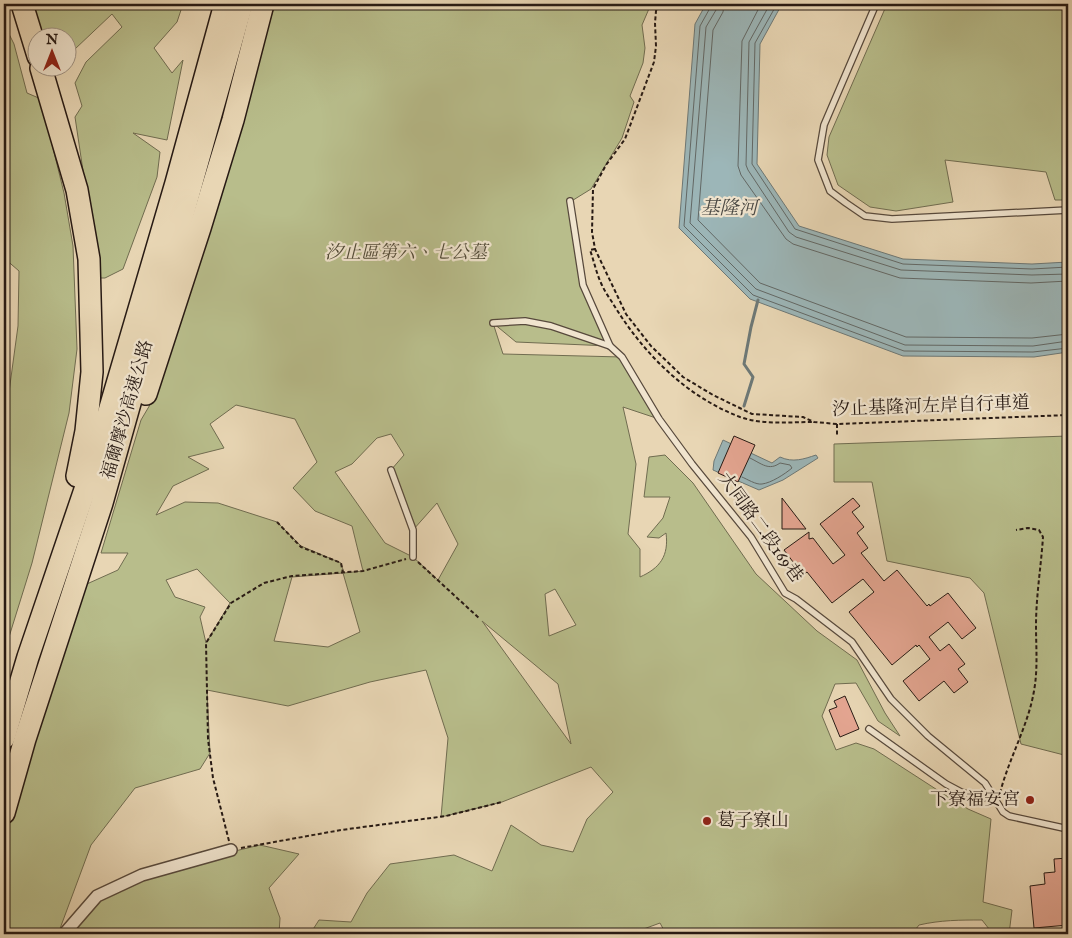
<svg xmlns="http://www.w3.org/2000/svg" width="1072" height="938" font-family="'IM FELL English','Noto Serif TC',serif">
  <rect width="100%" height="100%" fill="#e8d6b4"/>
  <filter id="stains"><feTurbulence type="fractalNoise" baseFrequency=".004" numOctaves="4"/><feColorMatrix values="0 0 0 0 .2 0 0 0 0 .09 0 0 0 0 .02 0 0 0 .5 -.17"/></filter>
  <radialGradient id="worn" r=".72"><stop offset=".6" stop-color="#630" stop-opacity="0"/><stop offset="1" stop-color="#630" stop-opacity=".3"/></radialGradient>
  <g fill="#b8bd8b" stroke="#706c50" fill-rule="evenodd">
    <path d="M25,4H183L177,22L154,48L172,73L183,60L167,140L133,133L160,152L157,177L123,269L105,278H99L75,117L82,106L75,83L86,62L122,27L112,14L75,49L68,52V38L43,37Z"/>
    <path d="M274,4H651L642,25L645,48L643,63L630,96L634,102L622,138L591,189L570,202L583,285L610,346L516,342L493,323L503,354L622,357L659,419L623,407L636,464L628,534L640,549V577C660,568 669,556 666,533L659,538L647,537L663,518L670,497H644L649,457L665,455L693,483L756,574L817,631L857,660L885,713L900,736L878,721L856,683L835,684L822,716L836,750L856,743L874,749L942,793L968,809L991,819L983,902L1012,910L1009,934H993L982,920C960,920 941,920 919,925L912,934H666L660,923L630,934H310L319,920L351,922L367,893L390,864L454,855L492,871L511,825L541,845L573,852L587,819L613,792L591,767L502,802L441,817L448,738L426,670L370,682L288,706L207,690L210,753L200,769L135,788L91,845L58,934H4V820L69,592L118,570L128,553H101L141,420L154,398L214,211L274,7ZM236,405L295,419L317,462L293,488L315,511L352,526L363,571L344,573L341,563L301,546L277,522L218,503L185,502L156,515L173,486L209,469L188,457L224,448L210,424ZM391,434L404,455L391,470L413,530L437,503L458,544L438,580L413,557L385,543L335,472L352,464L377,438ZM197,569L230,603L206,643L200,617L205,607L175,597L166,580ZM343,573L360,632L328,647L274,641L292,577ZM555,589L576,625L549,636L545,594ZM482,621L558,684L571,744Z"/>
    <path d="M887,4H996L1003,8L1005,4H1068V111L1064,114L1068,118V200H1055L1046,172L945,160L953,202L896,211L870,207L838,185L827,155L829,137Z"/>
    <path d="M4,24L14,44L27,93L41,99L64,193L73,246L77,349L69,413L32,563L4,653V414H6L18,326L19,271L4,258L6,233L4,232Z"/>
    <path d="M1068,436V756L1021,744L984,593L970,578L887,561L872,482H834V444Z"/>
    <path d="M260,845L299,854L269,888L280,918L279,934H64L97,896L173,866Z"/>
  </g>
  <g fill="#9cb6b8" stroke="#6d7876">
    <path d="M706,4H782L760,44L757,164L799,226L903,259L1032,264L1068,262V352L1034,357L903,356L750,299L679,228L695,24Z"/>
    <path d="M723,440L772,463L780,457C793,463 804,459 816,455L818,458L783,480L759,490L713,470L714,461Z"/>
  </g>
  <g fill="none" stroke-linecap="round" stroke-linejoin="round">
    <g stroke="#626866" stroke-width="1">
      <path d="M710,4V8L700,26L684,226L753,295L904,351L1033,352L1068,348"/>
      <path d="M717,4L716,10L706,27L690,223L756,289L905,345L1033,346L1068,341"/>
      <path d="M724,4L723,12L713,30L698,220L760,283L906,337L1032,338L1068,334"/>
      <path d="M761,4L742,41L738,166L741,175L786,239L793,244L900,278L1031,283L1068,281"/>
      <path d="M770,4L749,42L746,165L748,170L789,232L796,237L901,270L1032,275L1068,274"/>
      <path d="M777,4L755,43L752,164L795,229L903,264L1032,269L1068,267"/>
      <path d="M742,477C747,479 756,485 762,484C771,483 785,474 792,468L790,465L780,463C769,471 762,464 750,458"/>
    </g>
    <path stroke="#6d7876" stroke-width="3" d="M744,406L753,377L744,364L751,327L758,300"/>
  </g>
  <g fill="#e5a692" stroke="#271a14">
    <path d="M734,436L755,445L738,482L718,473Z"/>
    <path d="M782,498L806,529H782Z"/>
    <path d="M853,498L860,506L852,512L864,527L857,533L868,548L861,553L884,581L897,570L927,606L929,604L930,606L948,593L976,628L962,639L948,622L929,637L940,651L949,644L965,664L958,669L968,682L954,693L944,681L919,701L903,681L930,659L919,645L917,647L916,645L892,665L849,612L874,592L863,579L832,603L807,572L803,575L784,550L809,532V539L813,538L833,564L845,555L820,524Z"/>
    <path d="M845,696L859,729L840,737L829,710L837,707L834,701Z"/>
    <path d="M1068,858V925L1034,928L1030,886L1045,884L1044,873L1055,872L1054,859Z"/>
  </g>
  <g fill="none" stroke-linecap="round" stroke-linejoin="round">
    <defs>
      <g id="service">
        <path d="M876,4L824,125L818,160L830,191L846,203L865,216L892,219L1068,210"/>
        <path d="M570,201L583,285L610,346"/>
        <path d="M493,323L525,321L551,326L610,346L622,357L659,419L692,464L751,537L785,593L796,599L852,642L891,699L928,736L985,783L1003,812L1009,816L1068,829"/>
        <path d="M391,470L413,530V557"/>
        <path d="M869,729L946,784L961,792L983,798L992,796"/>
      </g>
      <path id="minor" d="M64,934L97,896L142,875L231,850"/>
      <g id="motorway">
        <path d="M22,4L38,56"/>
        <path d="M41,68L77,190L89,259L92,372L86,431L77,476"/>
        <path d="M146,394L200,228L233,120L263,4"/>
        <path d="M4,738L28,657L93,466L176,183L225,4"/>
        <path d="M4,813L25,739L102,503L242,4"/>
      </g>
    </defs>
    <use href="#service" stroke="#57493c" stroke-width="8"/>
    <use href="#minor" stroke="#57493c" stroke-width="14"/>
    <use href="#motorway" stroke="#271a14" stroke-width="24"/>
    <g stroke="#271a14" stroke-width="2" stroke-dasharray="4 2.5" stroke-linecap="butt">
      <path d="M659,4L656,11L655,23L656,46L654,62L625,139L606,165L593,189L592,232L595,249L626,314L651,346L683,377L713,395L752,414L803,417L814,422L837,424L1068,415"/>
      <path d="M595,249L590,250C594,261 596,272 601,283C604,290 608,296 612,302C642,352 685,396 740,417C763,425 788,422 812,422"/>
      <path d="M837,424V437"/>
      <path d="M277,522L301,547L341,563L343,573"/>
      <path d="M418,562L480,619"/>
      <path d="M1000,793C1009,758 1028,726 1034,691C1038,669 1036,647 1036,626C1036,596 1041,567 1043,537L1039,530L1028,528L1016,530"/>
      <path d="M229,841L213,778L208,739L206,643L231,603L264,583L292,576L363,571L406,559"/>
      <path d="M241,848L341,830L446,816L502,802"/>
    </g>
    <use href="#service" stroke="#f0e4ce" stroke-width="5.5"/>
    <use href="#minor" stroke="#f0e4ce" stroke-width="11"/>
    <use href="#motorway" stroke="#e8d6b4" stroke-width="21"/>
  </g>
  <g fill="#8f2418" stroke="#f0e4ce" stroke-width="2">
    <circle cx="1030" cy="800" r="5"/>
    <circle cx="707" cy="821" r="5"/>
  </g>
  <g text-anchor="middle" dominant-baseline="central" stroke-width="4.5" stroke-linejoin="round" paint-order="stroke">
    <g font-size="18" font-style="italic" fill="#524b38" stroke="#f0e4ce">
      <text x="406" y="253">汐止區第六、七公墓</text>
    </g>
    <g font-size="18" fill="#271a14" stroke="#f0e4ce">
      <text transform="translate(931 407) rotate(-2)">汐止基隆河左岸自行車道</text>
      <text transform="translate(128 410) rotate(-74)">福爾摩沙高速公路</text>
      <text transform="translate(760 528) rotate(54)">大同路二段169巷</text>
    </g>
    <g font-size="18" fill="#271a14" stroke="#f0e4ce" text-anchor="end">
      <text x="1020" y="800">下寮福安宮</text>
      <text x="717" y="821" text-anchor="start">葛子寮山</text>
    </g>
    <g font-size="19" font-style="italic" fill="#4a4945" stroke="#f0e4ce">
      <text x="729" y="209">基隆河</text>
    </g>
  </g>
  <rect width="1072" height="938" fill="none" stroke="#e8d6b4" stroke-width="20"/>
  <rect x="5" y="5" width="1062" height="928" fill="none" stroke="#271a14" stroke-width="2.5"/>
  <rect x="10" y="10" width="1052" height="918" fill="none" stroke="#271a14"/>
  <g transform="translate(52 52)"><circle r="24" fill="#f0e4ce" stroke="#a09384"/>
  <path d="M0-4L9 19L0 12L-9 19Z" fill="#8f2418"/>
  <text y="-8" font-size="14" font-weight="bold" text-anchor="middle" fill="#271a14">N</text>
  </g>
  <rect width="100%" height="100%" filter="url(#stains)"/>
  <rect width="100%" height="100%" fill="url(#worn)"/>
</svg>
